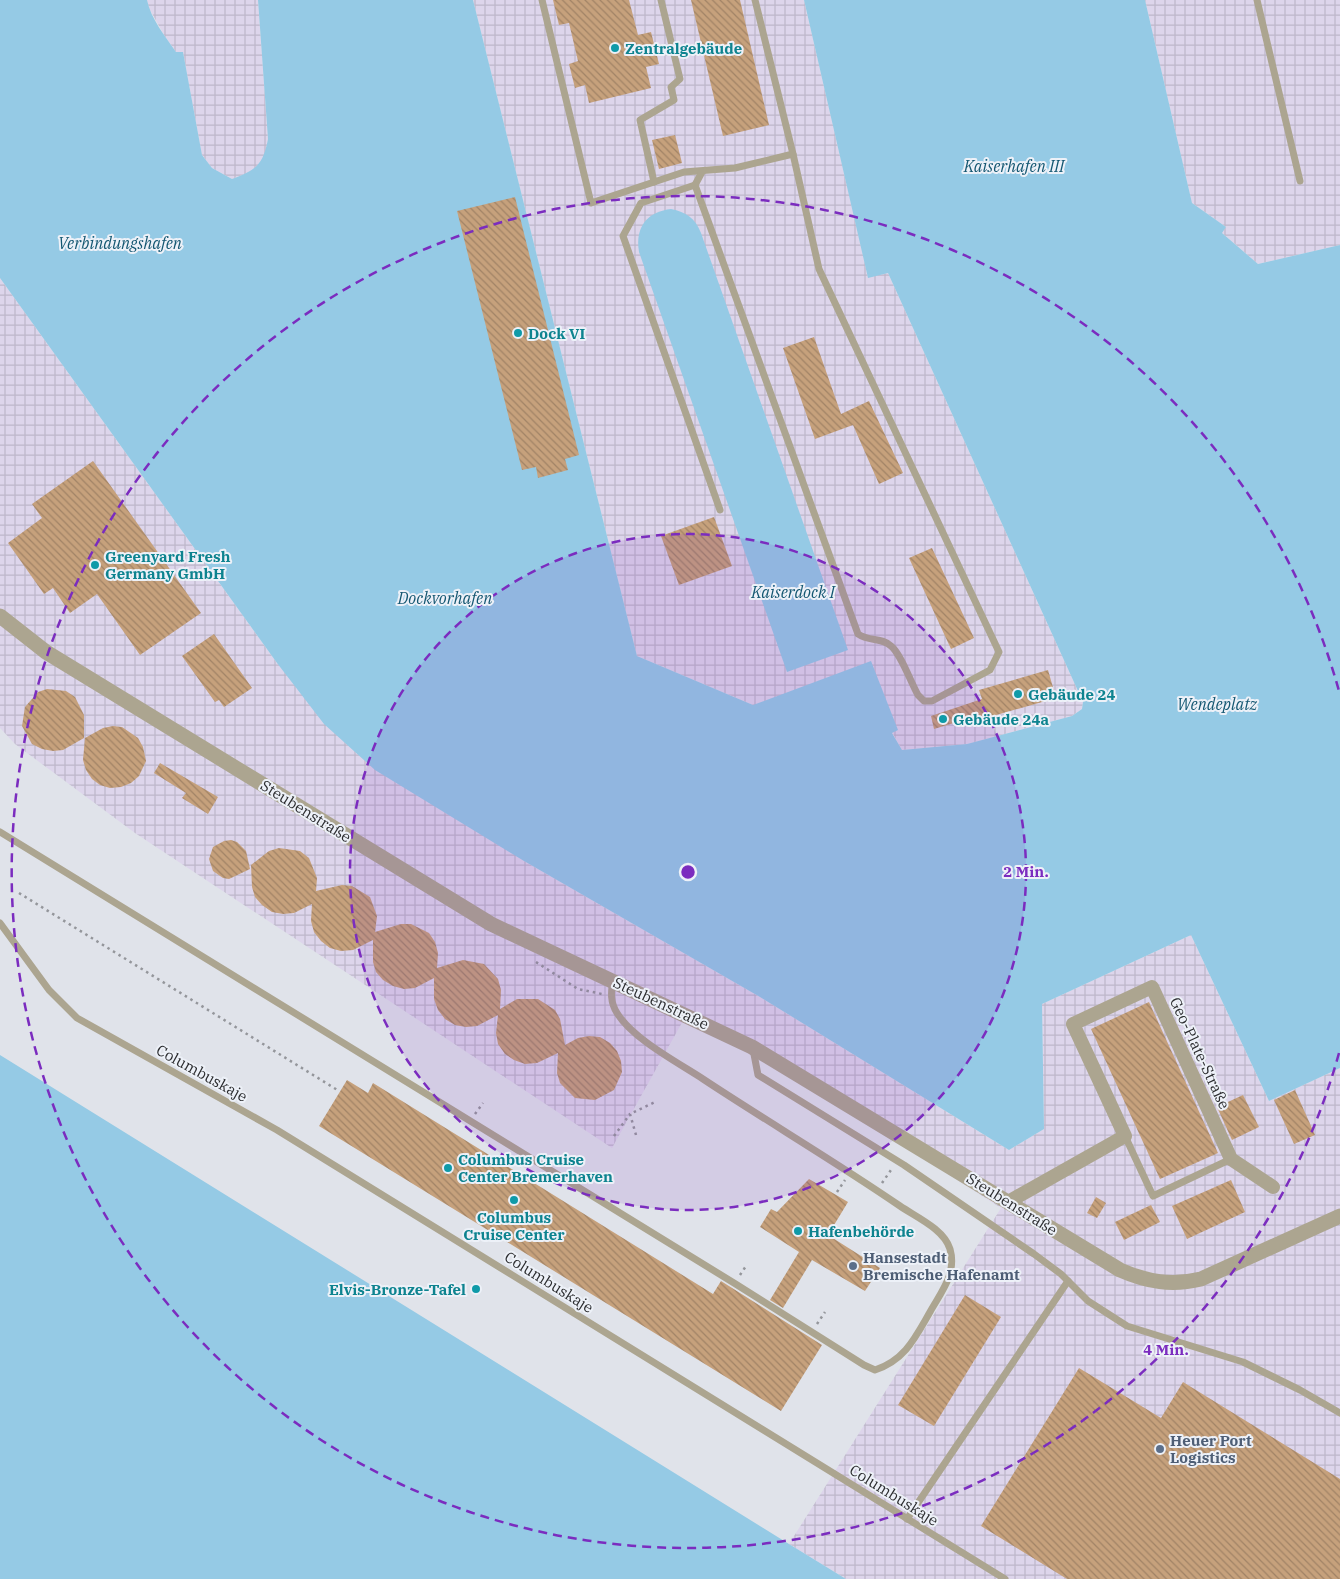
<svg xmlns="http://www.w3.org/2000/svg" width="1340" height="1579" font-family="'IBM Plex Serif',serif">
  <defs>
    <pattern id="industrial-grid" width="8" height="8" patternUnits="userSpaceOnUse" patternTransform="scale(1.25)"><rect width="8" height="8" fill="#ddd5eb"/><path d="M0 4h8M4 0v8" fill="none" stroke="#beb7ca"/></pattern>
    <pattern id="building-back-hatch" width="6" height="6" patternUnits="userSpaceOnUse" patternTransform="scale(1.25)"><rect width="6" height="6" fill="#c6a17c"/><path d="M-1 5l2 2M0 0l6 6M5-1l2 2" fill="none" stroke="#a18366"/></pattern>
  </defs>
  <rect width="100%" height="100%" fill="#e0e3ea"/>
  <g fill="url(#industrial-grid)">
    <path d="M147,0H258L268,139L265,156L253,171L232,179L212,168L202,155L183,52H176L164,35L149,8Z"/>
    <path d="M473,0H804L868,277L888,273L1083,702L1082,709L1072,716L967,744L902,750L892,732L898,730L753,705L637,656Z"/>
    <path d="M1145,0H1340V245L1258,264L1221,232L1226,227L1192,203Z"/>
    <path d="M0,278L277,663L524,861L760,997L1009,1150L1044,1129L1042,1004L1191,935L1269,1101L1340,1068V1579H846L789,1544L1001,1208L791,1073L684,1019L612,1148L135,833L15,744L0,728Z"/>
  </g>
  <g fill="#95cae5">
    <path d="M0,0H147C151,19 165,36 176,52H183L202,155L212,168L232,179C256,170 263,165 268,139L258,0H473L637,656L753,705L871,661L898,730L892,733L902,750L967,744L1072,716L1082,709L1083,702L888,273L868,278L804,0H1145L1192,203L1226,227L1222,233L1258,264L1340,245V1068L1269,1101L1191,935L1042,1004L1044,1129L1009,1150L760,997L524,861L375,770L324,724L277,663L0,278Z"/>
    <path d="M671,209C686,212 695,218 701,233L848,650L787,672L639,252C635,228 646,212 671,209Z"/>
    <path d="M0,1055L789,1544L846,1579H0Z"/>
  </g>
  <g fill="url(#building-back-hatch)">
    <path d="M553,0H629L638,35L651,32L659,64L646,67L651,88L589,103L585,85L575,88L569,64L578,61L569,23L559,25Z"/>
    <path d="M691,0H740L769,125L723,136Z"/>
    <path d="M675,135L682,163L659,169L652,140Z"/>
    <path d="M515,197L579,455L565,459L568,470L538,478L536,467L522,470L457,211Z"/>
    <path d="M814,337L841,414L869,401L903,473L879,484L853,425L815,439L783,348Z"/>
    <path d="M93,461L201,613L140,655L97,594L70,613L53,588L44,594L8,543L42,518L32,504Z"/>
    <path d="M714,517L732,566L679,585L661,536Z"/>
    <path d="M932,548L974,638L951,649L909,558Z"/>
    <path d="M214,634L252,688L224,707L219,700L215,702L182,656Z"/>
    <path d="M1048,670L1056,698L965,724L964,720L934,729L931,716L982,699L979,690Z"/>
    <path d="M47,689L66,691L75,697L84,715V738L63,750L53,751L42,749L32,744L22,726L25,707L38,692Z"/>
    <path d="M113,726L122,727L138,738L143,747L146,761L139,776L131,783L121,787L110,788L100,785L92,779L86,770L83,760L85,738L103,728Z"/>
    <path d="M160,763L218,797L208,814L182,798L186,793L154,773Z"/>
    <path d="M231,840L237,842L246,851L250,869L229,879L223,878L213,871L209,859L213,847L224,841Z"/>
    <path d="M279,848L300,851L309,858L317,878L316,891L342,885L352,886L370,897L377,916L375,932L401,924H411L429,933L435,942L438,953L437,968L463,960L484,964L498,979L501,990L500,1009L517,999H538L555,1010L560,1019L565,1045L578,1038L589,1036L600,1037L610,1043L617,1051L621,1061L622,1072L614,1090L595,1100L575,1098L560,1083L557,1073L558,1053L537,1063L525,1064L514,1060L505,1054L498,1044L496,1033L498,1015L477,1026L466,1027L455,1025L445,1019L438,1010L434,999V978L415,988L404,989L393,986L383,980L376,972L373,962V940L353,950L341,951L330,948L321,941L314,932L311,921L312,904L294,913L283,914L272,912L262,905L255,897L252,887L251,865L269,851Z"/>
    <path d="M1149,1002L1218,1153L1160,1179L1091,1029Z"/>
    <path d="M347,1080L368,1093L373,1083L713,1294L721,1281L822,1345L781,1411L319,1126Z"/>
    <path d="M1295,1090L1315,1135L1294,1144L1274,1100Z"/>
    <path d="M1243,1095L1259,1127L1232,1140L1217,1107Z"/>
    <path d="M809,1179L848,1202L828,1235L880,1268L865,1291L812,1260L783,1308L770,1300L799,1252L760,1227L771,1209L777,1212Z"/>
    <path d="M1231,1180L1245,1212L1187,1239L1172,1206Z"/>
    <path d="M1096,1197L1106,1203L1097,1218L1087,1213Z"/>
    <path d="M1151,1205L1160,1222L1124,1240L1115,1222Z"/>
    <path d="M965,1295L1001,1317L934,1426L898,1405Z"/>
    <path d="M1079,1368L1161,1418L1183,1382L1340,1479V1579H1067L981,1526Z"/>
  </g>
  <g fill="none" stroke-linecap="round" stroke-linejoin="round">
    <g stroke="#94969b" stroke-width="2.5" stroke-dasharray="2.5 4" stroke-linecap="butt">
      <path d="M19,893L339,1091"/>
      <path d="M536,962L578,989L602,994"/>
      <path d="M475,1114L483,1103"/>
      <path d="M636,1135L630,1114L655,1102"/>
      <path d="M614,1136L630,1114"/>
      <path d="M882,1183L891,1170"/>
      <path d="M837,1192L845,1180"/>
      <path d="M740,1275L746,1266"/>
      <path d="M817,1324L825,1312"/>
    </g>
    <g stroke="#aca590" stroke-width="7">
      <path d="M542,0L591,203L684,172L735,168L793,154"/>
      <path d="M1257,0L1300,181"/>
      <path d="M702,172L695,185L858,634C869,642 882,637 891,646C901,654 911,683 918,695L924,701H932L990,670L999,652L819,269L793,154L755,0"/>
      <path d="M654,182L640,120L674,100L671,87L680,79L661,0"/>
      <path d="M695,185L641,203L623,236L720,510"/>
      <path d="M0,832L734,1283L864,1365L875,1370C905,1360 915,1338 930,1312C941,1292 957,1274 950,1249C944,1229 916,1217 900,1206C836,1162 768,1122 703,1079C677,1062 633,1039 617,1013C610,1002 611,992 613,980"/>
      <path d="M0,923L49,990L77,1018L277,1130L1005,1579"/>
      <path d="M753,1049L758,1075L904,1165L1034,1254L1061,1274L1088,1301L1127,1326L1243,1362L1300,1390L1340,1413"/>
      <path d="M1125,1136L1153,1196L1231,1159"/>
      <path d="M907,1519L1068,1281"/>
    </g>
    <path stroke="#aca590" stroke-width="14" d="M1008,1202L1125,1136L1073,1024L1152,987L1231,1159L1273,1187"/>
    <path stroke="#aca590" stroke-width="15" d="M0,616L46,652L491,924L752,1047L1120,1270C1147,1282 1172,1286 1201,1279L1340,1216"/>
  </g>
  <circle cx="688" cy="872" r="338" fill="#7b2cbf" fill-opacity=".12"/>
  <g fill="none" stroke="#7b2cbf" stroke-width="2.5" stroke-dasharray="9 6">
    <circle cx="688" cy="872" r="338"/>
    <path d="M1339 1053A676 676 0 1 1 1339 691"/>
  </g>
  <g fill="#0f9aa8" stroke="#edf1f8" stroke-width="2">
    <circle cx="615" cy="48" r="5"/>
    <circle cx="518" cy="333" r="5"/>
    <circle cx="95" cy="565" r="5"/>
    <circle cx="1018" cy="694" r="5"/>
    <circle cx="943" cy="719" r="5"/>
    <circle cx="448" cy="1168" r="5"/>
    <circle cx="514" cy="1200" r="5"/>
    <circle cx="798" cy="1231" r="5"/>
    <circle cx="476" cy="1289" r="5"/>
  </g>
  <g fill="#5c6f8a" stroke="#edf1f8" stroke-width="2">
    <circle cx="853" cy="1266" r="5"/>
    <circle cx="1160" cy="1449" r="5"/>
  </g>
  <g text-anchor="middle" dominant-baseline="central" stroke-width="4" stroke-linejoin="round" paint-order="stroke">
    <g font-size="15" font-weight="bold" fill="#0d838f" stroke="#edf1f8" text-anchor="start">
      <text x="625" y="48">Zentralgebäude</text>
      <text x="528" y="333">Dock VI</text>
      <text x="105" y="556">Greenyard Fresh<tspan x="105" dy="17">Germany GmbH</tspan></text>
      <text x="1028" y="694">Gebäude 24</text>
      <text x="953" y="719">Gebäude 24a</text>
      <text x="458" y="1159">Columbus Cruise<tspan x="458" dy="17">Center Bremerhaven</tspan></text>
      <text x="514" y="1217" text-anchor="middle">Columbus<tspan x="514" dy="17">Cruise Center</tspan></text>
      <text x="808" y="1231">Hafenbehörde</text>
      <text x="466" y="1289" text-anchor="end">Elvis-Bronze-Tafel</text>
    </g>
    <g font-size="15" fill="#2b2c2f" stroke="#edf1f8">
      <text transform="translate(306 811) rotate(32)">Steubenstraße</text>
      <text transform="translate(661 1003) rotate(25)">Steubenstraße</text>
      <text transform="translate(1200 1053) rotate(65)">Geo-Plate-Straße</text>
      <text transform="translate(202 1073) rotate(29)">Columbuskaje</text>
      <text transform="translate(1012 1204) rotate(32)">Steubenstraße</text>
      <text transform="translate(549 1282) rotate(32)">Columbuskaje</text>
      <text transform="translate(894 1495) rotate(32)">Columbuskaje</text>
    </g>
    <g font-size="15" font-weight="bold" fill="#4e5e75" stroke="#edf1f8" text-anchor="start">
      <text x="863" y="1257">Hansestadt<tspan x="863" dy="17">Bremische Hafenamt</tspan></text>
      <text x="1170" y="1440">Heuer Port<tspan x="1170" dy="17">Logistics</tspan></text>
    </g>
    <g font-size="16" font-style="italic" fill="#145772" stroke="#edf1f8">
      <text x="1014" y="166">Kaiserhafen III</text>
      <text x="120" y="243">Verbindungshafen</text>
      <text x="793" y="592">Kaiserdock I</text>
      <text x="445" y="598">Dockvorhafen</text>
      <text x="1217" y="704">Wendeplatz</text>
    </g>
  </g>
  <circle cx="688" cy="872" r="8" fill="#7b2cbf" stroke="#edf1f8" stroke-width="2.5"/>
  <g font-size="15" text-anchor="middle" font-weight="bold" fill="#7b2cbf" stroke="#edf1f8" stroke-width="4" stroke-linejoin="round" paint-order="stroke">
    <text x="1026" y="877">2 Min.</text>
    <text x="1166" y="1355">4 Min.</text>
  </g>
</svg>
